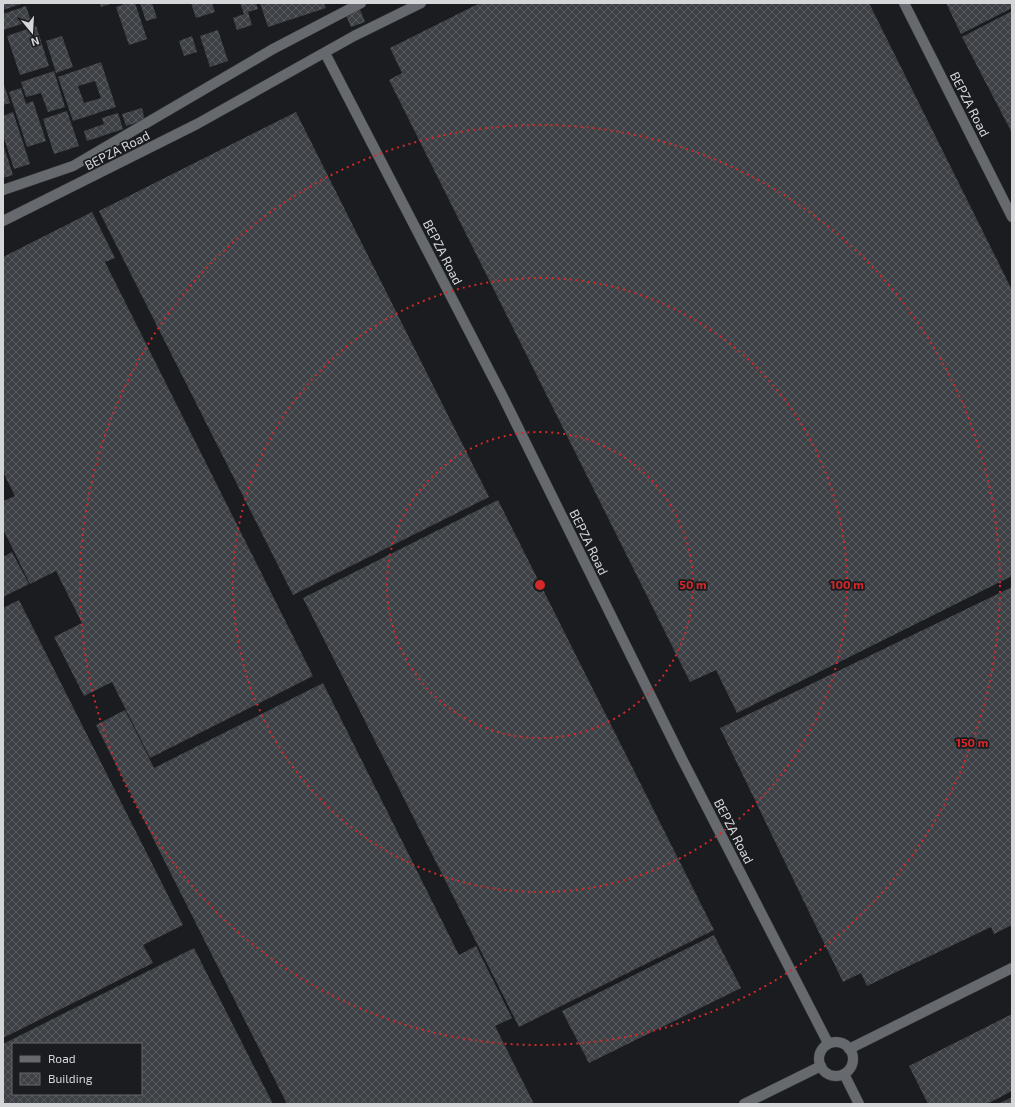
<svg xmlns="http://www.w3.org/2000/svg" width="1015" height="1107" font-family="'Exo 2',sans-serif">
  <defs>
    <pattern id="building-cross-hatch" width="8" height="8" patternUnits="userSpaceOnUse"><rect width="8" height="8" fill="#3d4045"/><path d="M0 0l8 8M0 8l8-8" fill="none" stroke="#585b5f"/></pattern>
  </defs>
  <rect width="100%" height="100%" fill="#1a1c20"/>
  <g fill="url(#building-cross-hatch)" fill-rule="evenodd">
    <path d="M3,3H24L3,10Z"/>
    <path d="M100,3H113L101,7Z"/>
    <path d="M128,3H135L147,39L129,45L116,7Z"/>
    <path d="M140,3H152L157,18L146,21Z"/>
    <path d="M191,3H212L215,12L196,18Z"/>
    <path d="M240,3H256L258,9L248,12L252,25L237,30L233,18L244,14Z"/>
    <path d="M260,3H324L326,8L268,27Z"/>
    <path d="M480,3H869L1012,290V576L737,713L716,670L690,682L389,80L402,73L390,48Z"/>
    <path d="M946,3H1012V8L961,34Z"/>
    <path d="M26,6L31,21L3,30V14Z"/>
    <path d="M359,7L365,22L351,27L345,13Z"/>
    <path d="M1012,11V133L962,37Z"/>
    <path d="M36,26L49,66L20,75L7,36Z"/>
    <path d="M218,30L228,61L210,67L200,36Z"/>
    <path d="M62,36L73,67L56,73L46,41Z"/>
    <path d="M192,36L197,52L184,56L179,41Z"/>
    <path d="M101,62L116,107L73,121L58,77ZM95,81L101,98L84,103L78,86Z"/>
    <path d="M54,71L65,107L48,112L41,93L26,97L21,82Z"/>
    <path d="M3,82L10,103L3,105Z"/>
    <path d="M21,88L26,104L33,101L46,141L27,147L9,92Z"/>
    <path d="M142,108L145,120L126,126L122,114Z"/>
    <path d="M67,111L79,146L54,154L43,119Z"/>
    <path d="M13,112L30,164L14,169L3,135V116Z"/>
    <path d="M296,112L489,497L293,595L99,211Z"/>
    <path d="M118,113L123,129L87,141L84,131L104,124L102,118Z"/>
    <path d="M3,144L13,175L3,178Z"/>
    <path d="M92,212L115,258L105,262L313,676L150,758L112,682L84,696L54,637L82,623L56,571L30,584L3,529V501L15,496L3,472V257Z"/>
    <path d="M498,500L714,930L519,1027L303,598Z"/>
    <path d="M12,552L29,584L3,597V557Z"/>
    <path d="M1012,587V925L994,934L991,927L867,986L861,973L843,982L720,728Z"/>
    <path d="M19,600L183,925L143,945L153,963L3,1038V608Z"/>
    <path d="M323,683L459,955L476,946L512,1018L495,1026L534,1104H287L96,725L125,710L154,768Z"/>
    <path d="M714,935L741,988L589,1063L562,1011Z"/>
    <path d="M194,948L273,1104H3V1044ZM13,1044H141V1094H13Z"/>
    <path d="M1012,1014V1091L987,1104H928L909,1066Z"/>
    <path d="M1012,1097V1104H998Z"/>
  </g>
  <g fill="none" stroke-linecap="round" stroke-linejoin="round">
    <defs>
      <g id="service">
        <path d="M904,3L1012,217"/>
        <path d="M325,53L502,395L682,759L828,1043"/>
        <path d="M3,221L197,124L354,36L421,3"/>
        <circle cx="836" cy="1059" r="17"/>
        <path d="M849,1049L1012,968"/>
        <path d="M844,1074L859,1104"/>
        <path d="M744,1104L821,1066"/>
      </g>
      <path id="minor" d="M3,190L73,166L273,49L361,3"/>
    </defs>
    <use href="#service" stroke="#37393b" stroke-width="11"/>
    <use href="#minor" stroke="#37393b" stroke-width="11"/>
    <use href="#service" stroke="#666a6e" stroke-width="10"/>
    <use href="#minor" stroke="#666a6e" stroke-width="10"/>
  </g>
  <g fill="none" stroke="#d62828" stroke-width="2" stroke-dasharray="2 4">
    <circle cx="540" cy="585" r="153"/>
    <circle cx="540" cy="585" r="307"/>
    <circle cx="540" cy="585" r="460"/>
  </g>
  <g text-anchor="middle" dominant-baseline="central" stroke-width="3.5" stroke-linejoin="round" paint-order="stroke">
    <g font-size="13" fill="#d4d6d8" stroke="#1a1c20">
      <text transform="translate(970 104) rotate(63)">BEPZA Road</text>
      <text transform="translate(117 150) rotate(-27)">BEPZA Road</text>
      <text transform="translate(443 252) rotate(63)">BEPZA Road</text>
      <text transform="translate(589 542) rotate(64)">BEPZA Road</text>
      <text transform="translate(734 831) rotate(63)">BEPZA Road</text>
    </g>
  </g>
  <circle cx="540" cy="585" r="6" fill="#d62828" stroke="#1a1c20" stroke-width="2"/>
  <g font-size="12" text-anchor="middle" font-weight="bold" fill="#d62828" stroke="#1a1c20" stroke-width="3.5" stroke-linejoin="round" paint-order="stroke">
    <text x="693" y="589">50 m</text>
    <text x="847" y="589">100 m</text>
    <text x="972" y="747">150 m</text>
  </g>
  <rect width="1015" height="1107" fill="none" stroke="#d4d6d8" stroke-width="8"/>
  <rect x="12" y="1043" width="130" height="52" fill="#1a1c20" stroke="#64666a"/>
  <rect x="20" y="1056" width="20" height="6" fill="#666a6e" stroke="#64666a"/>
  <text x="48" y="1063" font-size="12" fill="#d4d6d8">Road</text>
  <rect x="20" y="1073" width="20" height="12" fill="url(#building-cross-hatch)" stroke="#64666a"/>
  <text x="48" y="1083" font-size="12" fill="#d4d6d8">Building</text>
  <g transform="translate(32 32) rotate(162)" stroke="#1a1c20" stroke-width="3" paint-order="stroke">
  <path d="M0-3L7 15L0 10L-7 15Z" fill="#d4d6d8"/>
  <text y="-6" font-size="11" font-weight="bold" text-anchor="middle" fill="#d4d6d8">N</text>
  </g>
</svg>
